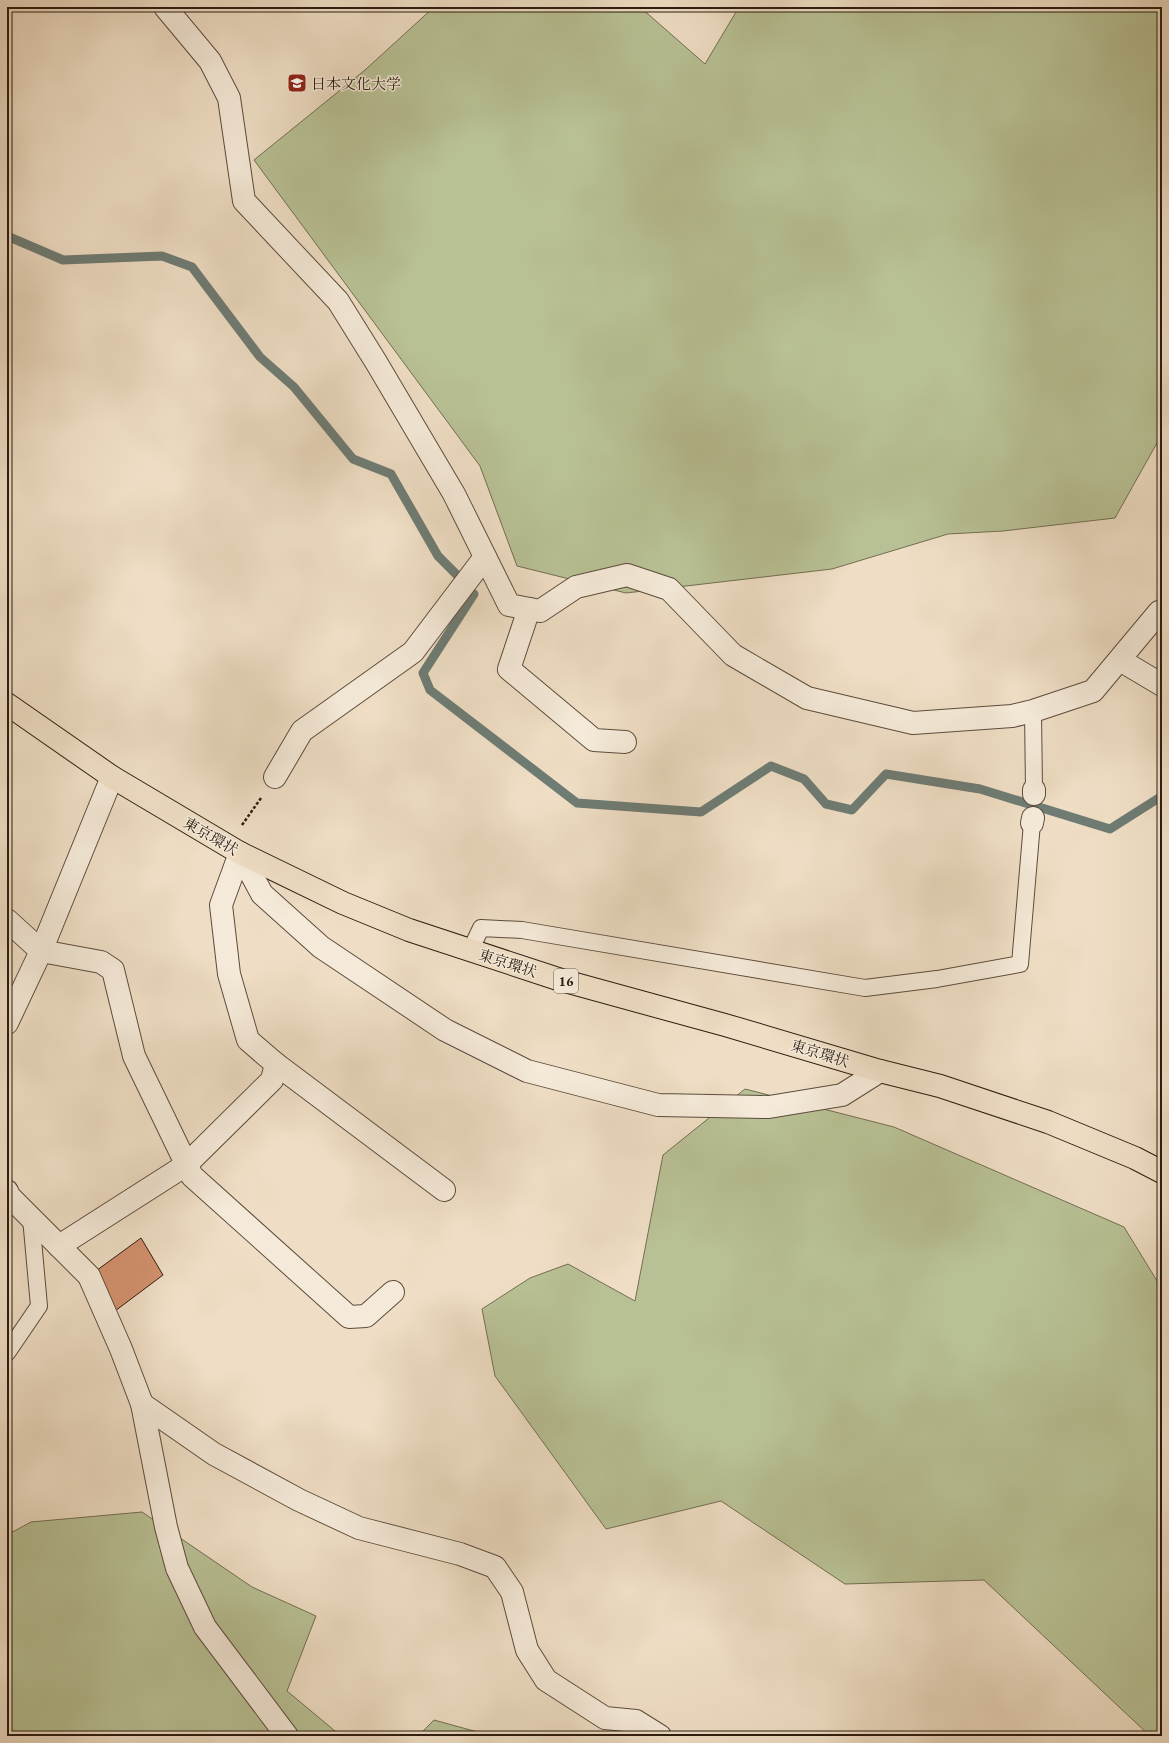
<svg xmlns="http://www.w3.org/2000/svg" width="1169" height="1743" font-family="'EB Garamond','Noto Serif JP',serif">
  <rect width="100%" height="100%" fill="#efdec5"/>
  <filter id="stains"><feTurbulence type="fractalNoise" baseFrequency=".005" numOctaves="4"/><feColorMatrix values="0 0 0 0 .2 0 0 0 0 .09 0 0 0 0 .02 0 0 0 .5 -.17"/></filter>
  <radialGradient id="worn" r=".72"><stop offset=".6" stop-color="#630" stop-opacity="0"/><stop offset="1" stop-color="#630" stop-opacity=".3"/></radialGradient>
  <g fill="#b8c195" stroke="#726e52">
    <path d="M434,7H640L705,64L739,7H1162V434L1115,518L1003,531L948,534L832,569L626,593L517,566L480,466L254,160L365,70Z"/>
    <path d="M745,1089L894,1127L1124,1227L1162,1289V1736H1150L984,1580L845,1584L721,1501L606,1529L495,1376L482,1309L530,1278L568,1264L635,1301L663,1155Z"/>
    <path d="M142,1512L252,1587L316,1616L287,1691L341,1736H7V1535L31,1522Z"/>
    <path d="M434,1720L492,1736H418Z"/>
  </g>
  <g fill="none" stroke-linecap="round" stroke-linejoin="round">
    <g stroke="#6e7c74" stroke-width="9">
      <path d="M7,236L63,260L162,256L192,267L260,357L294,387L353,459L391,474L438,556L458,576"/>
      <path d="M474,594L423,673L430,690L577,803L701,812L771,766L804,779L826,804L852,810L886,774L980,789L1110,829L1162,796"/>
    </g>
  </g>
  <path fill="#d3916d" stroke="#2b1c10" d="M141,1238L163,1275L107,1317L89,1276Z"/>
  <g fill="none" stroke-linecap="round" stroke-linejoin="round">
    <defs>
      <g id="lane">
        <path d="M1033,711L1034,790"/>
        <path d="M470,951L481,928L522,930L865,988L937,979L1020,964L1032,823"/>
        <path d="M7,1353L39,1306L31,1218"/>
      </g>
      <g id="street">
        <path d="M165,7L210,61L229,98L244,201L338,301L376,362L454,494L509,605L540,611L576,587L627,575L669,589L733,655L807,698L913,723L1012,716L1033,711L1093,691L1159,612H1162"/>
        <path d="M529,609L509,669L594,740L625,742"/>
        <path d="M1120,660L1162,685"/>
        <path d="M275,777L302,731L413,652L485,557"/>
        <path d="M1034,790V794"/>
        <path d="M1032,823L1033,818"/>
        <path d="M240,853L262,894L321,947L445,1030L527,1071L658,1105L769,1107L842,1095L880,1071"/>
        <path d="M7,920L41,951L101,962L113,970L134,1056L192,1176L349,1317L366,1316L393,1292"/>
        <path d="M7,1023L41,951L112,777"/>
        <path d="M276,1064L444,1190"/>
        <path d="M7,1191L9,1196L89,1276L121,1349L142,1404L166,1527L177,1568L205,1627L287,1736"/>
        <path d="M59,1246L186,1165L272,1080L276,1064L248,1040L229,974L221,905L240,853"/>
        <path d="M142,1404L214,1454L299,1500L359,1528L460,1554L495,1567L512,1592L527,1650L546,1680L605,1718L636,1721L660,1736"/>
      </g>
      <path id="highway" d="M7,704L112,777L240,853L343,903L409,930L561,980L725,1025L880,1071L940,1086L1048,1122L1135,1158L1162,1172"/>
    </defs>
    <use href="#lane" stroke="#5c4c3d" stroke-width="18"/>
    <use href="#street" stroke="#5c4c3d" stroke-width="24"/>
    <use href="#highway" stroke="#2b1c10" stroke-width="24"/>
    <path stroke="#2b1c10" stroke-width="2.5" stroke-dasharray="3 2" stroke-linecap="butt" d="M242,825L261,798"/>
    <use href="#lane" stroke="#f5ead9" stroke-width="16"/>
    <use href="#street" stroke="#f5ead9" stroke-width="22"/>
    <use href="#highway" stroke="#efdec5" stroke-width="22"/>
  </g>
  <defs>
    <symbol id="university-square" viewBox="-11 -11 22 22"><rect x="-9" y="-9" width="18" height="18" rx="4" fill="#8f2418" stroke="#f5ead9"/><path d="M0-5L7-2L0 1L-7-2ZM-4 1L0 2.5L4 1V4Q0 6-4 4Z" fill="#fff"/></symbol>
  </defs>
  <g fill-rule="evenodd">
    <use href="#university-square" x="286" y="72" width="22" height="22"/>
  </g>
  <g text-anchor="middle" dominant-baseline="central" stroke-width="3" stroke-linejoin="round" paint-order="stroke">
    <rect fill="#f5ead9" stroke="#685a4c" stroke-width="1" x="554" y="969" width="24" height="24" rx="3"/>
    <g font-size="14" font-weight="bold" fill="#2b1c10">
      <text x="566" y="981">16</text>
    </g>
    <g font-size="15" fill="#2b1c10" stroke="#f5ead9" text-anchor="start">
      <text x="311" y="83">日本文化大学</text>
    </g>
    <g font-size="15" fill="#2b1c10" stroke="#f5ead9">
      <text transform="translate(211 836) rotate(30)">東京環状</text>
      <text transform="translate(508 963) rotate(18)">東京環状</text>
      <text transform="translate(820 1053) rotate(17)">東京環状</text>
    </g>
  </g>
  <rect width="1169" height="1743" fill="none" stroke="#efdec5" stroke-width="24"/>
  <rect x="8" y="8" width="1153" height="1727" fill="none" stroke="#2b1c10" stroke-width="2"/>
  <rect x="12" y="12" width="1145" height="1719" fill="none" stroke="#2b1c10"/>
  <rect width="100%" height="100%" filter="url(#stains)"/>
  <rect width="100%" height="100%" fill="url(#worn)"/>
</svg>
